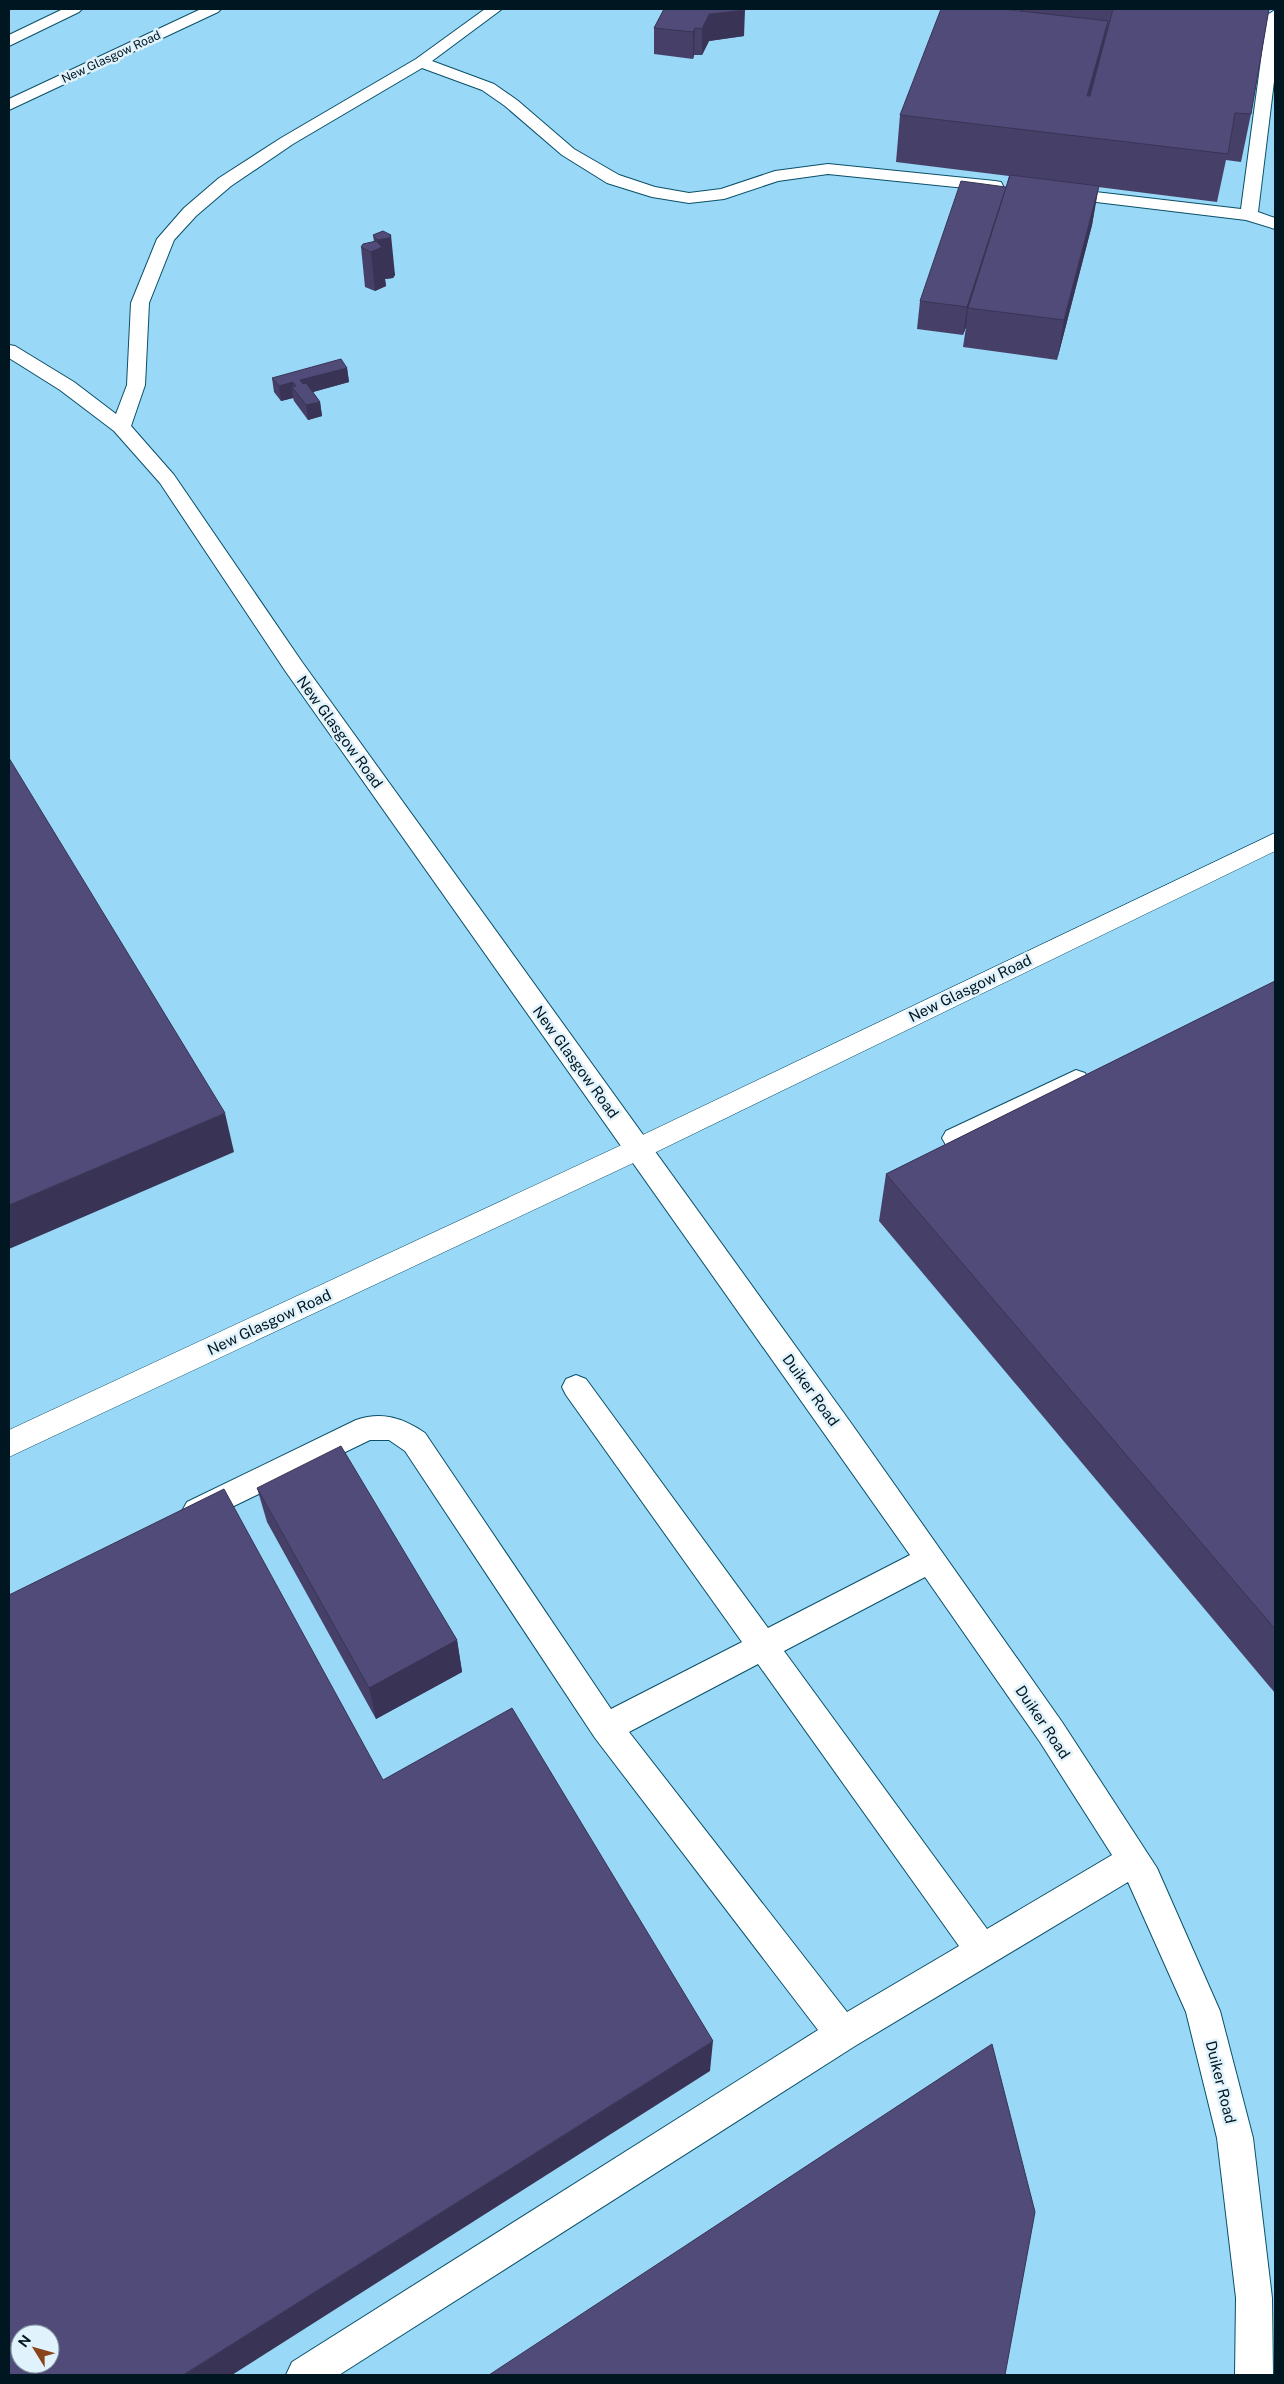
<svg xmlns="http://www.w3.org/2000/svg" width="1284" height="2384" font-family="'Public Sans',sans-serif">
  <rect width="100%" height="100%" fill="#99d8f6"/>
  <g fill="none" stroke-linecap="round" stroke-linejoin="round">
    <defs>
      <g id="lane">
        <path d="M63,9H82L79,12L9,46V35Z"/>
        <path d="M201,9H221L218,12L9,110V99Z"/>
        <path d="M485,9H502L432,61L494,84L517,100L574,149L619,175L655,187L689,193L721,189L775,171L828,164L995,181L1001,182L1003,186L1001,190L995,191L828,174L778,181L724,199L689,203L652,197L607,183L562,155L505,106L482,90L422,68L293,144L231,186L196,216L174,240L149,303L145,385L131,426L174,475L302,662L851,1423L1062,1722L1157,1868L1220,2011L1253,2138L1272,2298L1273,2375H1235L1236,2298L1217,2138L1186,2012L1128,1882L855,2046L339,2375H286L292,2362L818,2030L595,1738L405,1451L389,1440H370L197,1524L187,1520L182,1511L187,1502L356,1420C382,1411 403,1418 425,1433L611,1709L742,1642L566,1395L562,1387L566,1379L576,1375L586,1379L768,1628L910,1555L286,672L160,483L114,431L60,390L9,358V345L15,346L74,382L116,414L127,385L131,303L157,239L184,208L219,178L281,138L416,59ZM925,1577L1040,1742L1112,1855L987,1929L784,1651ZM758,1664L959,1946L847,2012L629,1732Z"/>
        <path d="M1275,10V73L1258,212L1275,218V229L1246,220L1055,197L1053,193L1055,189L1061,188L1241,209L1267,15Z"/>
        <path d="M1076,1070L1085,1073L1089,1080L1085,1087L964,1145L955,1148L946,1145L942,1138L946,1131Z"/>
      </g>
      <path id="secondary" d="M1275,833V851L648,1156L9,1457V1430L628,1142Z"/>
    </defs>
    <use href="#lane" stroke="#095069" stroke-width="2"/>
    <use href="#secondary" stroke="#095069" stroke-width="1"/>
    <use href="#lane" fill="#fff" fill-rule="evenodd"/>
    <use href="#secondary" fill="#fff" fill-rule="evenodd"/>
  </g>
  <g fill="#464069">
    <path d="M664,9L744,36L709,41L702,55H694L693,59L654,54V28Z"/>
    <path d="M1019,9H1269L1251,114L1241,162L1226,160L1217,202L1098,187L1092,225L1057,360L963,347L966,327L963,335L917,329L920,301L1006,187L1009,176L896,162L900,115L1019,11Z"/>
    <path d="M383,231L395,275L393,278L385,279L386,286L375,291L365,287L361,247L374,242L373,235Z"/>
    <path d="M347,368L349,382L313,392L320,402L322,416L308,420L294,401L293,398L281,401L274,392L272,378Z"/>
    <path d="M1275,981V1693L879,1221L886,1174Z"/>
    <path d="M257,1488L457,1640L462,1672L376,1719L267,1522Z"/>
  </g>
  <g fill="#393455">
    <path d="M745,10L744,36L709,41L702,55V29L709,14Z"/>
    <path d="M1108,21L1101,67L1082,136L1087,96Z"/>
    <path d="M695,28L694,55L693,59V32Z"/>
    <path d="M1099,186L1092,225L1057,360L1064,320Z"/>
    <path d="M1006,187L968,308L966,327L963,335L967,307Z"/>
    <path d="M391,235L395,275L393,278L385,279L386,286L375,291L371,252L378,249L377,240Z"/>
    <path d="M347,368L349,382L302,395L300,380Z"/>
    <path d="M293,382L294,390L292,387L293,398L281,401L279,386Z"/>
    <path d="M320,402L322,416L308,420L306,405Z"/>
    <path d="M225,1113L234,1152L9,1249V1205Z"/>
    <path d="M457,1640L462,1672L376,1719L369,1688Z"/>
    <path d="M713,2041L710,2071L232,2375H183Z"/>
  </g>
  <g fill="#514b7a" stroke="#393455" fill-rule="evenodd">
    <path d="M664,9H744L745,10L709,14L702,29L695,28L693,32L654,28Z"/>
    <path d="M941,9H1003L1108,21L1087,96H1090L1113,9H1269L1251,114L1235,113L1228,154L900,115Z"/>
    <path d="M1010,175L1099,186L1064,320L968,308Z"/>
    <path d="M961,181L1006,187L967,307L920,301Z"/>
    <path d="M383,231L391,235L389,238L377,240L373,235Z"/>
    <path d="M376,241L382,247L371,252L361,247L363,244Z"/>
    <path d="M341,359L347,368L300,380L303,384L306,383L320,402L306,405L292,387L296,386L293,382L279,386L272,378Z"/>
    <path d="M9,758L225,1113L9,1205Z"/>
    <path d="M1275,981V1629L886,1174Z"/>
    <path d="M341,1446L457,1640L369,1688L257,1488Z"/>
    <path d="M224,1489L383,1780L512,1708L713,2041L183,2375H9V1595ZM20,2334H50V2364H20Z"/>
    <path d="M992,2044L1035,2212L1005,2375H489Z"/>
  </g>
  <g text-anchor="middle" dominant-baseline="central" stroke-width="5" stroke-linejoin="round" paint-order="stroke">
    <g font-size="12" fill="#001722" stroke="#e0f2fb">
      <text transform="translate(111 57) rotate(-25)">New Glasgow Road</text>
    </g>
    <g font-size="15" fill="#001722" stroke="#e0f2fb">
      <text transform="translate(340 732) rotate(54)">New Glasgow Road</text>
      <text transform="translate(970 988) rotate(-26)">New Glasgow Road</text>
      <text transform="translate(576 1062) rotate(54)">New Glasgow Road</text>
      <text transform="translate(269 1322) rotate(-25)">New Glasgow Road</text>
      <text transform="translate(811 1390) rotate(54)">Duiker Road</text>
      <text transform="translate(1043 1722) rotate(56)">Duiker Road</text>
      <text transform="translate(1221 2082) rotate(76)">Duiker Road</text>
    </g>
  </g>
  <rect width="1284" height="2384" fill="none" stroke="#001722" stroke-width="20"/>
  <g transform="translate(35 2349) rotate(307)"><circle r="24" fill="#e0f2fb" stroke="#869aa4"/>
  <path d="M0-4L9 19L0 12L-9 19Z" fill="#89441b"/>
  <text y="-8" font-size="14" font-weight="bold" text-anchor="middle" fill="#001722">N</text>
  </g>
</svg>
